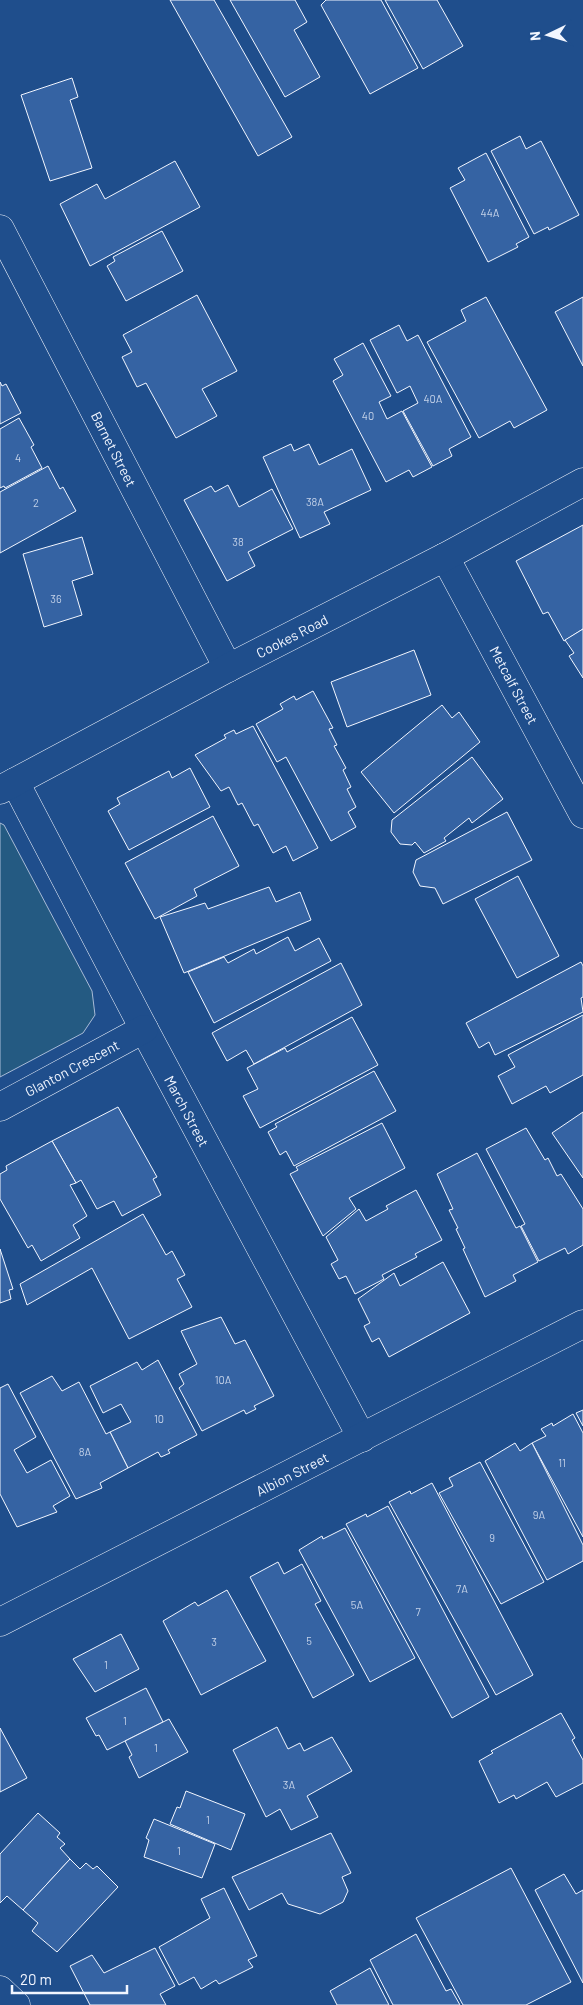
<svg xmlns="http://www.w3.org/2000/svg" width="583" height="2005" font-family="Barlow,sans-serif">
  <rect width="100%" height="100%" fill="#1f4e8c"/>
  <path fill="#245a82" stroke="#a8bbd7" d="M0,823L4,825L92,991L95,1015L83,1033L0,1077Z"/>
  <g fill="#3563a3" stroke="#f2f6ff">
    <path d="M170,0H214L292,137L258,156Z"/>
    <path d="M230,0H295L307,22L294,30L320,77L285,97Z"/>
    <path d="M326,0H381L418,68L370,94L321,5Z"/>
    <path d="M385,0H437L463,46L423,69Z"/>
    <path d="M72,78L78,97L70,100L92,168L50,181L21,95Z"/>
    <path d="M520,136L526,149L541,141L579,215L549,230L548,227L534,234L491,151Z"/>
    <path d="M486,153L529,237L516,244L518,247L488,262L450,188L465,180L458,168Z"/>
    <path d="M175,161L200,207L90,266L60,204L97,184L105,199Z"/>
    <path d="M162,231L183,271L126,301L107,266L115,261L113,257Z"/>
    <path d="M197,295L237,371L202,389L217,416L176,438L146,383L137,387L122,357L132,352L123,335Z"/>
    <path d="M486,297L547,410L514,428L510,421L479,438L427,342L466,321L461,310Z"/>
    <path d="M583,297V366L555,312Z"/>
    <path d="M399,325L407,341L418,335L471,437L449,449L452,456L433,466L403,411L418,403L410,386L397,393L370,340Z"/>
    <path d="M363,343L391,396L379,402L387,419L402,411L432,467L413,477L409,470L386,482L333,381L343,375L334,359Z"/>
    <path d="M0,382L2,386L6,384L21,413L0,424Z"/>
    <path d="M19,418L34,445L31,447L42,468L5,488L4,486L0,488V429Z"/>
    <path d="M291,444L294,451L309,444L319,465L352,449L371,490L324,512L330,524L300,538L263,457Z"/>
    <path d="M48,466L60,489L63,487L76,511L0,553V492Z"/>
    <path d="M228,485L239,507L272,489L293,529L248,552L255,566L227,581L184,500L211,486L215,492Z"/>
    <path d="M583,525V629L564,641L548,612L543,614L516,561Z"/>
    <path d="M82,537L93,574L72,581L82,615L44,627L23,554Z"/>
    <path d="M583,629V678L569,656L574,653L565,640Z"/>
    <path d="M414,650L431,695L347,727L331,682Z"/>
    <path d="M313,691L333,728L329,729L337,745L334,746L346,768L343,770L351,787L347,789L356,807L348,812L356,827L331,841L286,757L277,762L256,724L283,709L280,704L294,696L296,700Z"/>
    <path d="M442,705L452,718L459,712L480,742L394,813L361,772Z"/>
    <path d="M253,726L318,848L293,861L286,846L273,853L258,824L254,826L242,803L238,805L229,787L221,791L195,755L226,738L224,735L234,730L236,734Z"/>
    <path d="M472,757L503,799L472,823L469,818L444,838L446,841L424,853L415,842L412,845L400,844L391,832L392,820Z"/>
    <path d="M190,768L210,807L129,850L108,811L120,804L117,798L169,771L172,778Z"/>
    <path d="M507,812L532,860L443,904L435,888L420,886L413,872L416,860Z"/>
    <path d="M213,816L239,866L194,889L197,896L155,919L125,863Z"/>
    <path d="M518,876L559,956L517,978L475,899Z"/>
    <path d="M269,887L276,902L300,892L311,920L184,973L160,917L205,903L208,909Z"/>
    <path d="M288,937L295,951L319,938L331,961L214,1023L188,972L224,957L228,963L254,949L256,954Z"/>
    <path d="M581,962L583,966V997L581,998L583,1012L495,1055L489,1042L479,1048L466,1023Z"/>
    <path d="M341,963L362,1005L254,1064L246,1050L227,1061L212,1033Z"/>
    <path d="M583,1015V1075L550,1093L546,1086L512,1104L498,1076L515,1067L508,1055Z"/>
    <path d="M352,1017L378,1065L260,1128L243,1096L258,1089L247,1068L285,1048L287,1052Z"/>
    <path d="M374,1071L396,1111L294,1166L286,1151L280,1155L268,1132L277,1127L275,1124Z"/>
    <path d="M118,1107L157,1177L153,1179L161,1195L122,1216L114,1201L97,1209L81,1180L76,1183L52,1141Z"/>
    <path d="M583,1112V1178L552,1133Z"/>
    <path d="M382,1123L405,1168L349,1198L356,1209L323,1236L290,1174L298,1170L296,1167Z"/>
    <path d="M526,1128L545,1160L548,1158L557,1176L561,1174L583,1209V1245L568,1254L565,1248L539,1261L521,1226L525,1224L486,1149Z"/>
    <path d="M52,1141L76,1183L70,1185L87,1216L73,1225L80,1238L41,1261L32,1245L28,1248L0,1199V1174L7,1170L6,1166Z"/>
    <path d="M477,1153L516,1228L520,1226L538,1262L513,1275L516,1281L485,1297L463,1249L465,1248L456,1229L458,1228L449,1210L453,1209L437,1174Z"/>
    <path d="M416,1190L442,1240L415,1254L417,1257L382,1275L384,1279L355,1294L346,1276L339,1279L331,1264L338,1260L326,1237L359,1209L366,1221L388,1209L386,1206Z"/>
    <path d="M143,1214L166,1255L172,1251L185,1275L177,1279L192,1307L129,1339L92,1268L27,1305L20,1284Z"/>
    <path d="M0,1249L13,1289L9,1290L11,1299L0,1303Z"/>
    <path d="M443,1262L470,1313L389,1357L379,1338L372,1342L364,1326L370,1323L358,1299L394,1273L400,1286Z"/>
    <path d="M221,1317L235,1344L245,1340L274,1396L254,1406L256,1409L246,1414L244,1410L202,1431L179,1388L184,1384L179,1374L197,1364L181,1331Z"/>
    <path d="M158,1360L197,1435L168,1450L170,1453L161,1457L158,1452L128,1468L110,1432L131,1422L121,1404L103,1413L90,1386L137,1362L142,1370Z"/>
    <path d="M52,1376L62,1391L79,1382L106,1434L110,1432L128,1468L100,1483L102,1488L76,1499L20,1393Z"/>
    <path d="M8,1384L36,1437L14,1450L27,1473L51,1460L70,1496L53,1506L57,1512L17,1527L0,1494V1388Z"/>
    <path d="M583,1410V1426L576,1413Z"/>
    <path d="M573,1414L583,1433V1537L532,1443L546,1436L541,1429L552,1423L553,1426Z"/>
    <path d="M515,1443L520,1451L532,1443L583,1545V1561L547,1580L485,1461Z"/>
    <path d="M480,1462L544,1582L501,1604L439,1493L453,1486L449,1478Z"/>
    <path d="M432,1483L533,1675L496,1695L389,1502L410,1491L411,1494Z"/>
    <path d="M388,1506L489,1697L452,1718L346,1524L366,1514L367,1517Z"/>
    <path d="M345,1528L415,1658L370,1682L299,1550L322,1536L323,1539Z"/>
    <path d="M278,1562L284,1574L302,1564L321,1601L315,1604L354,1675L313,1698L250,1577Z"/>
    <path d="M227,1590L266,1661L201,1695L163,1621L195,1602L198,1606Z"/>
    <path d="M121,1634L139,1669L95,1692L73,1659Z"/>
    <path d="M146,1688L163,1722L107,1750L99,1735L96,1736L86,1718Z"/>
    <path d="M561,1713L575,1738L572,1740L583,1760V1783L556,1797L547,1782L516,1799L514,1795L499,1803L479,1761L493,1753L491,1751Z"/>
    <path d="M169,1719L188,1752L139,1778L129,1757L132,1755L125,1741Z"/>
    <path d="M277,1727L288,1749L300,1743L304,1751L332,1737L352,1771L307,1796L318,1817L291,1830L280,1809L266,1817L233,1750Z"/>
    <path d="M0,1728L27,1778L0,1792Z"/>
    <path d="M186,1791L245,1814L231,1850L170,1824L177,1807L180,1808Z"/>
    <path d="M38,1813L60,1833L57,1837L65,1844L60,1848L70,1859L23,1910L7,1896L0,1903V1854Z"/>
    <path d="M154,1819L215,1844L202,1878L144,1857L149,1840L146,1838Z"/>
    <path d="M331,1833L351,1873L342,1877L348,1891L343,1902L320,1914L288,1904L282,1893L249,1910L232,1877Z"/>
    <path d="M70,1859L80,1869L86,1863L93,1869L97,1866L118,1887L57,1952L32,1931L38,1923L23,1910Z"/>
    <path d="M511,1868L571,1982L526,2005H463L416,1918Z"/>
    <path d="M564,1874L576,1894L583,1890V1983L535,1890Z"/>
    <path d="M224,1888L257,1956L248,1960L253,1967L219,1984L216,1980L201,1989L194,1977L179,1985L159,1947L210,1918L201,1899Z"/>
    <path d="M416,1934L446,1991L451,1989L460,2005H393L370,1960Z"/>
    <path d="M155,1948L175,1986L160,1994L166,2005H90L70,1966L92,1955L104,1973Z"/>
    <path d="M370,1968L389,2005H337L330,1991Z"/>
  </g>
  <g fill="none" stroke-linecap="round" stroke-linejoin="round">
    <defs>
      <g id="street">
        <path d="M0,229L228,668"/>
        <path d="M445,557L583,814"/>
        <path d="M15,782L144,1029L362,1438"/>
        <path d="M0,790L228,668L445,557L583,482"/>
        <path d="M0,1107L144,1029"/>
        <path d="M0,1622L583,1324"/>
        <path d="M0,1990L16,2005"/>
      </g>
    </defs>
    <use href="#street" stroke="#f2f6ff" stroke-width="29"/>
    <use href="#street" stroke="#1f4e8c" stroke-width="28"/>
  </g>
  <g text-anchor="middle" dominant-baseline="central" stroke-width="4" stroke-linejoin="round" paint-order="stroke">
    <g font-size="11" fill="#c3d1e8">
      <text x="490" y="212">44A</text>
      <text x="433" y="398">40A</text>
      <text x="368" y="415">40</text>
      <text x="18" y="457">4</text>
      <text x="315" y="501">38A</text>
      <text x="36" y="502">2</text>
      <text x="238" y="541">38</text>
      <text x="56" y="598">36</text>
      <text x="223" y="1379">10A</text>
      <text x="159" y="1418">10</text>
      <text x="85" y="1451">8A</text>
      <text x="562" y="1462">11</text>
      <text x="539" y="1514">9A</text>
      <text x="492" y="1537">9</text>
      <text x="462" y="1588">7A</text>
      <text x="357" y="1604">5A</text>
      <text x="418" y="1611">7</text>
      <text x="309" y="1640">5</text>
      <text x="214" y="1641">3</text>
      <text x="106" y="1664">1</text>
      <text x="125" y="1720">1</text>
      <text x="156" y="1747">1</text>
      <text x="289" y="1784">3A</text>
      <text x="208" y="1819">1</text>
      <text x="179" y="1850">1</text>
    </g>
    <g font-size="14" fill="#f2f6ff" stroke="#1f4e8c">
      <text transform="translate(114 449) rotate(63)">Barnet Street</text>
      <text transform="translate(292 636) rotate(-27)">Cookes Road</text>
      <text transform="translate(514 685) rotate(62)">Metcalf Street</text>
      <text transform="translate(72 1068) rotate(-28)">Glanton Crescent</text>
      <text transform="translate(187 1111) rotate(62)">March Street</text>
      <text transform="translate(292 1474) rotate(-27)">Albion Street</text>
    </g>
  </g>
  <g transform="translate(548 35) rotate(265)" stroke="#1f4e8c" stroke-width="4" paint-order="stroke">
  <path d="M0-4L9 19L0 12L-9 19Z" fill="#f2f6ff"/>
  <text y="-8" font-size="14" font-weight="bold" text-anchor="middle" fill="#f2f6ff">N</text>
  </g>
  <path d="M12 1985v8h115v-8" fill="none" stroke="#f2f6ff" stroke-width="2.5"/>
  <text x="20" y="1985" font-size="15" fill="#f2f6ff" stroke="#1f4e8c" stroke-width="4" paint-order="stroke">20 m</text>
</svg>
